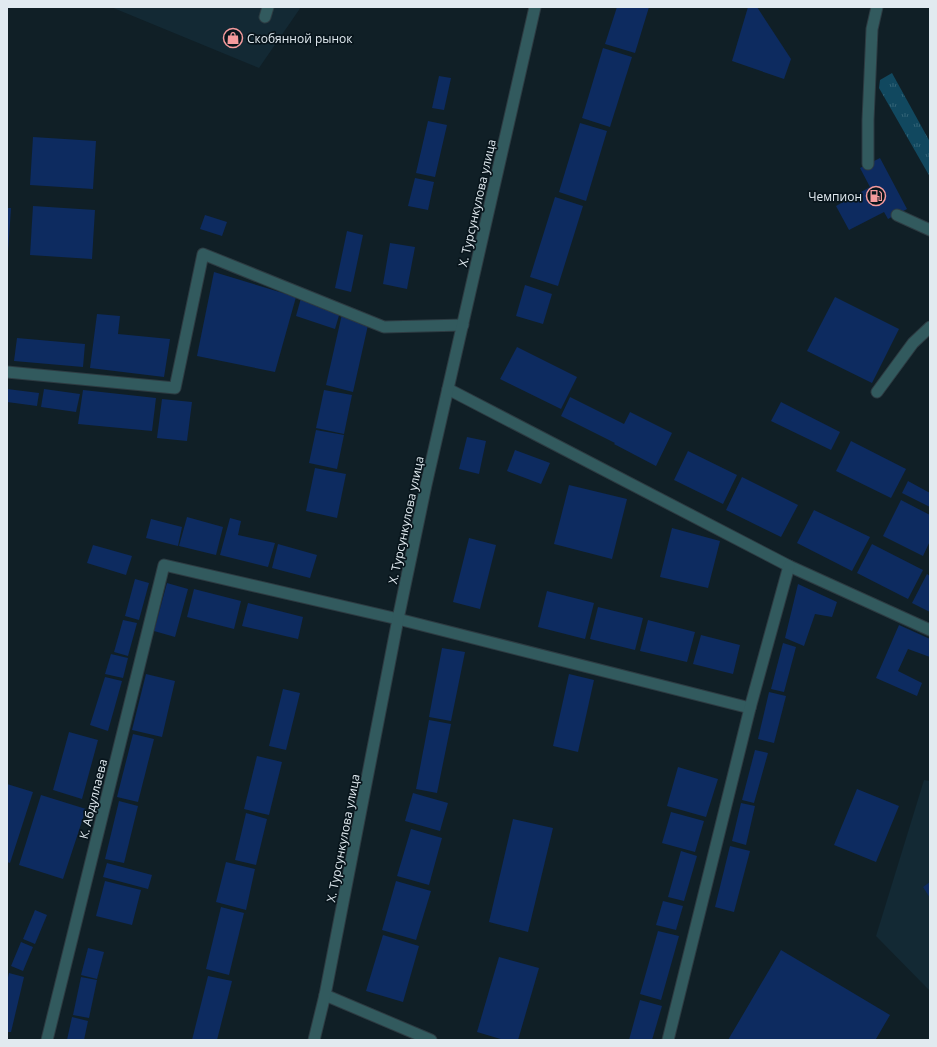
<svg xmlns="http://www.w3.org/2000/svg" width="937" height="1047" font-family="'Open Sans',sans-serif">
  <defs>
    <pattern id="grass-tufts" width="24" height="20" patternUnits="userSpaceOnUse"><rect width="24" height="20" fill="#11485f"/><path d="M3 7l-1-3M5 7V3M7 7l1-3M15 17l-1-3M17 17v-4M19 17l1-3" fill="none" stroke="#336376"/></pattern>
  </defs>
  <rect width="100%" height="100%" fill="#101f26"/>
  <g fill="#132934">
    <path d="M111,7H301L259,68Z"/>
    <path d="M924,780L930,781V991L876,936Z"/>
  </g>
  <path fill="url(#grass-tufts)" d="M892,73L930,142V177L879,88L880,80Z"/>
  <g fill="#0d2b60">
    <path d="M617,7H649L635,53L605,44Z"/>
    <path d="M748,7H757L791,59L784,79L732,61Z"/>
    <path d="M603,48L632,57L610,127L582,118Z"/>
    <path d="M439,76L451,78L444,110L432,108Z"/>
    <path d="M428,121L447,125L435,177L416,173Z"/>
    <path d="M580,123L607,131L586,201L559,192Z"/>
    <path d="M33,137L96,141L93,189L30,185Z"/>
    <path d="M880,158L907,209L888,219L884,212L849,230L836,206L870,187L860,168Z"/>
    <path d="M415,178L434,182L428,210L408,206Z"/>
    <path d="M555,197L583,206L558,286L530,277Z"/>
    <path d="M33,206L95,210L92,259L30,255Z"/>
    <path d="M7,208H11L8,252H7Z"/>
    <path d="M205,215L227,222L222,236L200,229Z"/>
    <path d="M347,231L363,235L351,292L335,288Z"/>
    <path d="M390,243L415,247L407,289L383,284Z"/>
    <path d="M214,272L296,297L275,372L197,356Z"/>
    <path d="M525,285L552,294L543,324L516,316Z"/>
    <path d="M835,297L899,329L872,383L807,351Z"/>
    <path d="M301,298L340,312L335,329L296,316Z"/>
    <path d="M97,314L120,316L118,334L170,339L164,377L90,368Z"/>
    <path d="M342,314L368,325L353,392L326,385Z"/>
    <path d="M17,338L85,344L83,367L14,361Z"/>
    <path d="M517,347L577,377L561,409L500,379Z"/>
    <path d="M7,389L39,393L37,406L7,402Z"/>
    <path d="M44,389L80,394L76,412L41,407Z"/>
    <path d="M83,390L156,398L152,431L78,424Z"/>
    <path d="M324,390L352,395L344,434L316,428Z"/>
    <path d="M570,397L624,424L630,412L672,433L656,466L614,444L615,443L561,416Z"/>
    <path d="M162,399L192,402L187,441L157,438Z"/>
    <path d="M781,402L840,432L831,450L771,421Z"/>
    <path d="M316,430L344,435L337,469L309,463Z"/>
    <path d="M467,437L486,441L479,474L459,469Z"/>
    <path d="M851,441L906,469L891,498L836,471Z"/>
    <path d="M515,450L550,463L541,484L507,471Z"/>
    <path d="M688,451L737,475L723,504L674,480Z"/>
    <path d="M315,468L346,474L337,518L306,511Z"/>
    <path d="M742,477L798,505L781,537L726,510Z"/>
    <path d="M908,481L930,493V507L902,493Z"/>
    <path d="M569,485L627,499L612,559L554,544Z"/>
    <path d="M901,500L930,515V541L923,556L883,536Z"/>
    <path d="M814,510L870,537L852,571L797,543Z"/>
    <path d="M187,517L223,527L216,555L179,546Z"/>
    <path d="M230,518L241,521L238,535L275,543L268,567L220,555Z"/>
    <path d="M151,519L182,527L178,546L146,538Z"/>
    <path d="M672,528L720,541L708,588L660,577Z"/>
    <path d="M469,538L496,545L480,609L453,602Z"/>
    <path d="M278,544L317,555L310,578L272,568Z"/>
    <path d="M872,544L923,570L908,599L857,573Z"/>
    <path d="M93,545L132,556L126,575L87,563Z"/>
    <path d="M927,574L930,576V612L912,603Z"/>
    <path d="M135,579L149,583L139,620L125,616Z"/>
    <path d="M167,583L188,589L175,637L154,631Z"/>
    <path d="M798,584L837,602L832,617L815,614L804,646L785,638Z"/>
    <path d="M194,589L241,601L234,629L187,617Z"/>
    <path d="M547,591L594,603L585,639L538,627Z"/>
    <path d="M248,603L303,617L298,639L242,626Z"/>
    <path d="M598,607L643,618L635,650L590,639Z"/>
    <path d="M123,620L137,623L128,656L114,652Z"/>
    <path d="M648,620L695,632L687,662L640,651Z"/>
    <path d="M899,625L930,639V657L908,649L898,671L922,683L917,696L876,678Z"/>
    <path d="M701,635L740,645L733,674L693,664Z"/>
    <path d="M783,643L796,647L784,692L771,689Z"/>
    <path d="M442,648L465,652L451,721L429,717Z"/>
    <path d="M111,654L128,658L123,678L105,674Z"/>
    <path d="M146,674L175,681L162,737L132,730Z"/>
    <path d="M569,674L594,680L578,752L553,746Z"/>
    <path d="M105,677L122,681L108,731L90,725Z"/>
    <path d="M283,689L300,693L286,750L269,746Z"/>
    <path d="M769,692L786,696L774,743L758,739Z"/>
    <path d="M429,720L451,724L437,793L416,789Z"/>
    <path d="M69,732L98,740L82,799L53,790Z"/>
    <path d="M133,734L154,739L138,802L117,797Z"/>
    <path d="M755,750L768,753L754,803L742,800Z"/>
    <path d="M257,756L282,762L269,815L244,809Z"/>
    <path d="M678,767L718,779L706,817L667,806Z"/>
    <path d="M7,784L33,792L10,863L7,862Z"/>
    <path d="M857,789L899,806L876,862L834,845Z"/>
    <path d="M413,793L448,803L440,831L405,821Z"/>
    <path d="M41,795L86,809L63,879L19,865Z"/>
    <path d="M119,801L138,806L124,863L105,859Z"/>
    <path d="M741,803L755,806L746,845L732,841Z"/>
    <path d="M671,812L704,821L695,852L662,843Z"/>
    <path d="M246,813L267,819L256,865L235,860Z"/>
    <path d="M513,819L553,828L528,932L489,922Z"/>
    <path d="M411,829L442,838L429,885L397,876Z"/>
    <path d="M730,846L750,851L734,912L715,907Z"/>
    <path d="M681,851L697,856L684,901L668,897Z"/>
    <path d="M226,862L255,869L246,910L216,902Z"/>
    <path d="M107,863L152,875L148,889L103,877Z"/>
    <path d="M105,881L141,890L132,925L96,916Z"/>
    <path d="M396,881L431,891L416,940L382,930Z"/>
    <path d="M930,882V898L923,887Z"/>
    <path d="M663,901L683,906L676,930L656,925Z"/>
    <path d="M221,907L244,913L229,975L206,969Z"/>
    <path d="M35,910L47,915L35,944L23,939Z"/>
    <path d="M658,931L679,936L661,1000L640,994Z"/>
    <path d="M383,935L419,946L403,1002L366,991Z"/>
    <path d="M21,942L33,947L23,971L11,966Z"/>
    <path d="M88,948L104,952L97,979L81,975Z"/>
    <path d="M781,950L890,1015L876,1039L878,1040H728Z"/>
    <path d="M499,957L539,968L518,1040H504L477,1032Z"/>
    <path d="M9,973L24,977L11,1032H7V982Z"/>
    <path d="M208,976L232,981L217,1040H192Z"/>
    <path d="M81,977L97,980L89,1018L73,1015Z"/>
    <path d="M640,1000L662,1006L652,1040H629Z"/>
    <path d="M72,1017L88,1021L84,1040H67Z"/>
  </g>
  <g fill="none" stroke-linecap="round" stroke-linejoin="round">
    <defs>
      <g id="service">
        <path d="M265,17L268,7"/>
        <path d="M868,164V120L872,29L877,7"/>
        <path d="M897,215L930,230"/>
        <path d="M877,392L913,343L930,327"/>
      </g>
      <g id="minor">
        <path d="M7,372L175,388L203,254L384,327L463,325"/>
        <path d="M448,389L789,566L930,630"/>
        <path d="M325,995L431,1040"/>
        <path d="M47,1040L164,565L398,619L750,708"/>
        <path d="M668,1040L750,708L789,566"/>
      </g>
      <path id="tertiary" d="M314,1040L325,995L398,619L426,485L535,7"/>
    </defs>
    <use href="#service" stroke="#2d3b42" stroke-width="13"/>
    <use href="#minor" stroke="#2d3b42" stroke-width="13"/>
    <use href="#tertiary" stroke="#2d3b42" stroke-width="13"/>
    <use href="#service" stroke="#325a5e" stroke-width="11"/>
    <use href="#minor" stroke="#325a5e" stroke-width="11"/>
    <use href="#tertiary" stroke="#325a5e" stroke-width="11"/>
  </g>
  <defs>
    <symbol id="shop-ring" viewBox="-11 -11 22 22"><circle r="9.5" fill="#08151c" stroke="#f59b9d" stroke-width="1.5"/><path d="M-5-2.5h2.3a2.7 3.5 0 0 1 5.4 0H5L5.5 6h-11ZM-1.5-2.5h3a1.5 2.3 0 0 0-3 0Z" fill="#f59b9d"/></symbol>
    <symbol id="fuel-ring" viewBox="-11 -11 22 22"><circle r="9.5" fill="#08151c" stroke="#f59b9d" stroke-width="1.5"/><path d="M-5.5-6h7V0h2V4h1.3V-2.5L3-4.5l.8-.8L6-3V5H2.5V1h-1V6h-7ZM-4.2-4.7v3.2H.2V-4.7Z" fill="#f59b9d"/></symbol>
  </defs>
  <g fill-rule="evenodd">
    <use href="#shop-ring" x="222" y="27" width="22" height="22"/>
    <use href="#fuel-ring" x="865" y="185" width="22" height="22"/>
  </g>
  <g text-anchor="middle" dominant-baseline="central" stroke-width="3.5" stroke-linejoin="round" paint-order="stroke">
    <g font-size="12" fill="#e1eaf0" stroke="#08151c" text-anchor="start">
      <text x="247" y="38">Скобянной рынок</text>
      <text x="862" y="196" text-anchor="end">Чемпион</text>
    </g>
    <g font-size="12" fill="#e1eaf0" stroke="#08151c">
      <text transform="translate(477 203) rotate(-77)">Х. Турсункулова улица</text>
      <text transform="translate(406 520) rotate(-78)">Х. Турсункулова улица</text>
      <text transform="translate(93 799) rotate(-76)">К. Абдуллаева</text>
      <text transform="translate(343 838) rotate(-79)">Х. Турсункулова улица</text>
    </g>
  </g>
  <rect width="937" height="1047" fill="none" stroke="#e1eaf0" stroke-width="16"/>
</svg>
